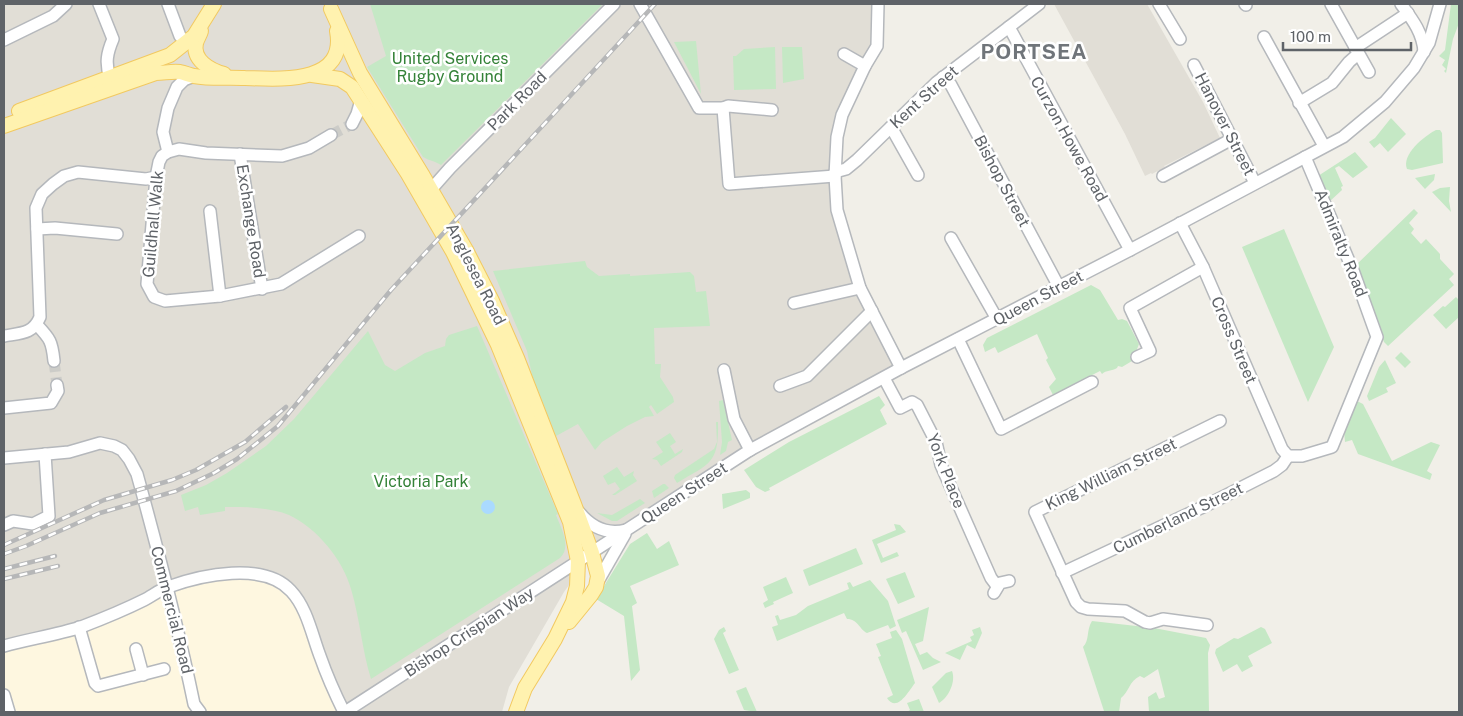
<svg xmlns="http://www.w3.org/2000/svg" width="1463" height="716" font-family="'Public Sans',sans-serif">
  <rect width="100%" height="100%" fill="#f1efe8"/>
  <path fill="#fef7e0" d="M238,507L363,712H4V586Z"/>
  <g fill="#e1ded6">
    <path d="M4,4H878L877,46L837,137L844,237L901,368L810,416L592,553L564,592L509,687L502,712H344L298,600L269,578L219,575L125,608L4,646Z"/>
    <path d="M1054,4H1147L1203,102L1220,138L1164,166L1165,167L1152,174L1151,173L1145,176L1125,134Z"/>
  </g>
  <g fill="#c5e8c5">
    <path d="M370,4H603L441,165C435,161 430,161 423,157L367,67L386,56Z"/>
    <path d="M1451,4H1459V23L1453,39L1446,73L1444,71L1446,69L1442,65L1445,60L1439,56L1445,50Z"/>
    <path d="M696,41L701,94L674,42Z"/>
    <path d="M775,47L776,89L734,90L733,56H736L744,49Z"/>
    <path d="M782,47H802L804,79L783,83Z"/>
    <path d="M1391,118L1406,134L1388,152L1380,143L1374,148L1369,142L1375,138Z"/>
    <path d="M1436,130H1440L1442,133L1443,163L1412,170L1407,169C1401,155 1424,136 1436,130Z"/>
    <path d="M1355,152L1368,167L1353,178L1339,166L1335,168L1343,186L1341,187L1342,190L1329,202L1318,176Z"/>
    <path d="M1435,174L1434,180L1425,189L1415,178Z"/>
    <path d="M1450,187L1449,201L1451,212L1432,192L1440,188Z"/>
    <path d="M1414,209L1418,213L1409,223L1414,229L1411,233L1421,244L1426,239L1440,254V259L1454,274L1449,279L1454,285L1388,346L1384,342L1355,266Z"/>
    <path d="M1284,229L1334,347L1308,402L1242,247Z"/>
    <path d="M585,261L587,267L599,276L630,274V276L690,272L694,276L696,292L706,291L710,326L654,328L655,364H661L660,377L673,397L674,402L657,414L651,405L649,407L654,416L645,417L627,426L602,442L595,450L578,424L556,436L532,375L527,351L493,271Z"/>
    <path d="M1091,285L1100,290L1118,320L1122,319L1127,321L1139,344L1136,352L1130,355L1132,361L1122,367L1118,366L1117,368C1112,371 1106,370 1102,374L1100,371L1053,395L1049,387L1056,379L1046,360L1048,358L1037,334L998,353L995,347L985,352L983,345L987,338Z"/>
    <path d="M1456,297L1459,300V317L1446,329L1433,315L1443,306L1445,307Z"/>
    <path d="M477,326L558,514L556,515C561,528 572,547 560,558L371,679C362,650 360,619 351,589C343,560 317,528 289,515C269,507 246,507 225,507V511L200,515L198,507L185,511L181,495L206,485L227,473L266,446L294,419L368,331L385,365L395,371L425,353L445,346L446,339L449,335Z"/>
    <path d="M1401,352L1411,362L1405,368L1395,358Z"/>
    <path d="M1385,360L1396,383L1386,388L1388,392L1369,401L1367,396L1379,367Z"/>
    <path d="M879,396L885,405L880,410L887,424L769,488L770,490L765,492L756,487L744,470L789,442Z"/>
    <path d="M723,400L732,440L728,442L726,451L720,455L722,442L719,401Z"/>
    <path d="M1357,401L1363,404L1392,461L1431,442L1440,445L1427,471L1432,474L1430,480L1358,454L1352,440L1345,442L1344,431Z"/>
    <path d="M716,422H718C719,464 710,463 677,483L674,478L675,475L714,449L717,442Z"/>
    <path d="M670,433L676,442L670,446L675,454L683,449L682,452L661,466L657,460L652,459L663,452L656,442Z"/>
    <path d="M617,467L624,477L634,471L633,475L637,481L615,495H612L620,489L615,482L608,485L603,476Z"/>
    <path d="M663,484H665L669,488L654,498L652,491Z"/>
    <path d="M746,490L750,493V498L723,509L722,494Z"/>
    <path d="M640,499L645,503L617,521H612L597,513L612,515Z"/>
    <path d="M894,524L900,525L906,532L877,544L883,558L897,552L899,556L881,563L872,540L896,530Z"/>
    <path d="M647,533L657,549L669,541L679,565L630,586L637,603L632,606L640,670L631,681L624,616L596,599L630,544Z"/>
    <path d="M856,548L863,564L809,586L803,570Z"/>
    <path d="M905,572L915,597L898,604L886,579Z"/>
    <path d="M786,577L793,593L773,602L774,604L765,608L763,603L768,600L763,587Z"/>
    <path d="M870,580L888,601L896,626L890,629L888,625L867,633C859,629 858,619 847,619L844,613L777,641L772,627L778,625L775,616L778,615L780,620L796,615L808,606L849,589L847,583L850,582L853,587Z"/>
    <path d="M929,607L923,641L915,644L920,655L927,652L933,658L941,662L923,670L906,631L902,633L897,620Z"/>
    <path d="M1092,621L1154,628L1206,638L1210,645L1208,653L1209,712H1149L1148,697L1156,692L1159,699L1165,697L1158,669L1144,678L1140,676C1129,681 1129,692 1121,698L1119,712L1104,711L1083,647C1090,640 1086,630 1092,621Z"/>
    <path d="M724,627L726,631L723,633L739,670L729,674L714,639L719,630Z"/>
    <path d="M980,627L982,633L975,649L967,645L960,660L945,653L972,641L970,637L974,635L972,630Z"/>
    <path d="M1261,627L1265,629L1272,643L1248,656L1253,666L1242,672L1237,664L1223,672L1215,653L1216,649L1234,638L1238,639Z"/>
    <path d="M896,630L902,639L915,683C908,692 897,713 887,698L893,695L878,657L881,656L876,644L892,638L890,632Z"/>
    <path d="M952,671C956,681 949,697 939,703L932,687L946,673Z"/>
    <path d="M746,687L757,712L744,710L736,691Z"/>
    <path d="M919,699L924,712H907L910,710L907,703Z"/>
  </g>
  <circle fill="#aadaff" cx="488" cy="507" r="7"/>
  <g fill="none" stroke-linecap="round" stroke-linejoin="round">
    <g stroke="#ccccc8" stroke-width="11" stroke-dasharray="11 5.5" stroke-linecap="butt">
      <path d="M331,135L352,124"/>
      <path d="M54,361L57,385"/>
    </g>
    <defs>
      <g id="minor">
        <path d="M99,4L113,39C107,53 105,63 110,78"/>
        <path d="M168,4L180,36L187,43"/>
        <path d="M640,4L699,108H723L729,184L835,176"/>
        <path d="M878,4L877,46L865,66L842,115L837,137L835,176L837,210L860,288L901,368"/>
        <path d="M1159,4L1180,39"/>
        <path d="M1245,4L1246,5"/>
        <path d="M1331,4L1369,72"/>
        <path d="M1401,4C1412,19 1423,33 1424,52"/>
        <path d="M1009,27L1130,250"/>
        <path d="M1264,37L1324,146"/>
        <path d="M4,40L53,16L66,4"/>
        <path d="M1355,48L1408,13"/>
        <path d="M844,54L865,66"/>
        <path d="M1194,65L1255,183"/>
        <path d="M943,77L951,85L1059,287"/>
        <path d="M1299,103L1332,83L1349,62L1358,54"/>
        <path d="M723,108L728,106L772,110"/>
        <path d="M352,124L357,114L361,100"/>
        <path d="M891,127L918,175"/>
        <path d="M331,135L309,148L282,156L206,153L179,149L168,152L162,156L159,162L156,177L147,284L154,297L165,301L220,296L281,284L359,236"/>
        <path d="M168,152L163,132L168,108L177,87L184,80L194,76"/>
        <path d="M240,154L262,289"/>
        <path d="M835,172L846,169L857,160L937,82L1039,4"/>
        <path d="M1163,176L1232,139"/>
        <path d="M427,194L450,168L614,4"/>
        <path d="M210,211L220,296"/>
        <path d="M1180,223L1203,267L1282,449L1288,456"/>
        <path d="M37,229L55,228L117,234"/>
        <path d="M951,238L997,319"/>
        <path d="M794,303L860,288"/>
        <path d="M37,325C50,339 52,341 54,361"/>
        <path d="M4,336C21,333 33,334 40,317L36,208L42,194L53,184L64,176L78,172L146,179L156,177"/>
        <path d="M958,339L1001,429L1092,382"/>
        <path d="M1137,357L1150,351L1130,308L1203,267"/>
        <path d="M724,370L734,419L750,450"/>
        <path d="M884,378L900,408L912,402L917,405L936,442L941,465L991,578L997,586"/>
        <path d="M780,386L807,376L872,311"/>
        <path d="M4,408L51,403L58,391L57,385"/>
        <path d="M1288,456H1302L1332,447L1377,337L1354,273L1305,157"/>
        <path d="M4,458L69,452L100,443L114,446L122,450L129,459L137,474C158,550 178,627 194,704L200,712"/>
        <path d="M579,512C591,527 606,535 626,530"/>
        <path d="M4,525L13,521L33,524L49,516L45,454"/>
        <path d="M1062,573L1203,507L1274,471L1282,465L1288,456"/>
        <path d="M597,583L625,534"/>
        <path d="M994,593L1000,583L1009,581"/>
        <path d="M1207,625L1163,619L1150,623L1145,622L1125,611L1088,609L1081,607L1076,602L1035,512L1220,421"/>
        <path d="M79,627L95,683L98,686L164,669"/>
        <path d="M4,646C29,639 56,635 81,627C102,619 124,610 144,600C152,596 159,590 168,587C201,575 264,561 291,591C307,608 312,635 320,656C327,676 335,694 344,712"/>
        <path d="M136,649L143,675"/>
        <path d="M4,695L9,712"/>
        <path d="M345,712L750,450L901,368L1130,250L1343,137L1385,102L1414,68L1429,43L1440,4"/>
      </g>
      <g id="major">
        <path d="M331,9L360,73L423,176L466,250L492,301L517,358L574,504L592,553L598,576L596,587L591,595L569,622"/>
        <path d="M201,31C200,35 197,39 196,43C192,60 210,70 224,74"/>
        <path d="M312,75L340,79L352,87L408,174L453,252L498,345L570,522L578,561L577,586L573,602L555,639L525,688L516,712"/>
        <path d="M19,111L170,55L194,36L214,4"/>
        <path d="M4,126L156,73C164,73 172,71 180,72C185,73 189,75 194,76C211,79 228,77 245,78C279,79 347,85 337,31"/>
      </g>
    </defs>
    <use href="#minor" stroke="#b5b8bc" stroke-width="14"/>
    <use href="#major" stroke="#f2c960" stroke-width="16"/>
    <use href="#minor" stroke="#fff" stroke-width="11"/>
    <use href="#major" stroke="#fff2af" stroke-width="14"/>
    <defs>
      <g id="rail">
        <path d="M4,545L104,500L172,480L196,470L245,442L286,407"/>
        <path d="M4,554L26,546L100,513L176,491L214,473L237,459L278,426L391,290L655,4"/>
        <path d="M4,569L55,556"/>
        <path d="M4,579L58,566"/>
      </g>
    </defs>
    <use href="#rail" stroke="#b6b7b8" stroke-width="4.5"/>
    <use href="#rail" stroke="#fff" stroke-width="2.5" stroke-dasharray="8" stroke-linecap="butt"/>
  </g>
  <g text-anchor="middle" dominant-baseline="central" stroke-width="5" stroke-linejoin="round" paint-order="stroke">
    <g font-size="16" fill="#348238" stroke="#fff">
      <text x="450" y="58">United Services<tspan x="450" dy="18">Rugby Ground</tspan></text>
      <text x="421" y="481">Victoria Park</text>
    </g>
    <g font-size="16" fill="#5f6368" stroke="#fff">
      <text transform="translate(924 97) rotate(-42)">Kent Street</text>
      <text transform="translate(517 101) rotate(-45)">Park Road</text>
      <text transform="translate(1225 124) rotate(63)">Hanover Street</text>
      <text transform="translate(1069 139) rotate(61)">Curzon Howe Road</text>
      <text transform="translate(1002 181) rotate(62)">Bishop Street</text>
      <text transform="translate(251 221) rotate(81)">Exchange Road</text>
      <text transform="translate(153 224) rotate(-85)">Guildhall Walk</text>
      <text transform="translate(1341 243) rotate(68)">Admiralty Road</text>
      <text transform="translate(476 274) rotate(63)">Anglesea Road</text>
      <text transform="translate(1038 298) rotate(-28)">Queen Street</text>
      <text transform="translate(1234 340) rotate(67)">Cross Street</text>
      <text transform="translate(946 471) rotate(69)">York Place</text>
      <text transform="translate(1111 474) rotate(-26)">King William Street</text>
      <text transform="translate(684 493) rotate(-33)">Queen Street</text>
      <text transform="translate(1178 518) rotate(-26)">Cumberland Street</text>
      <text transform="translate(172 610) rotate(76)">Commercial Road</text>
      <text transform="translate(469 632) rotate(-33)">Bishop Crispian Way</text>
    </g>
    <g font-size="21" font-weight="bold" letter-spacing="1" fill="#70757a" stroke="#fff">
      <text x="1034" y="51">PORTSEA</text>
    </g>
  </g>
  <rect width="1463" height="716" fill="none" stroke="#5f6368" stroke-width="10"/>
  <path d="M1283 42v8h128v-8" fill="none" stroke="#5f6368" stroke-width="2.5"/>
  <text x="1290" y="42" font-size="15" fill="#5f6368" stroke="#ffffff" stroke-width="4" paint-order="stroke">100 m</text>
</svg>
